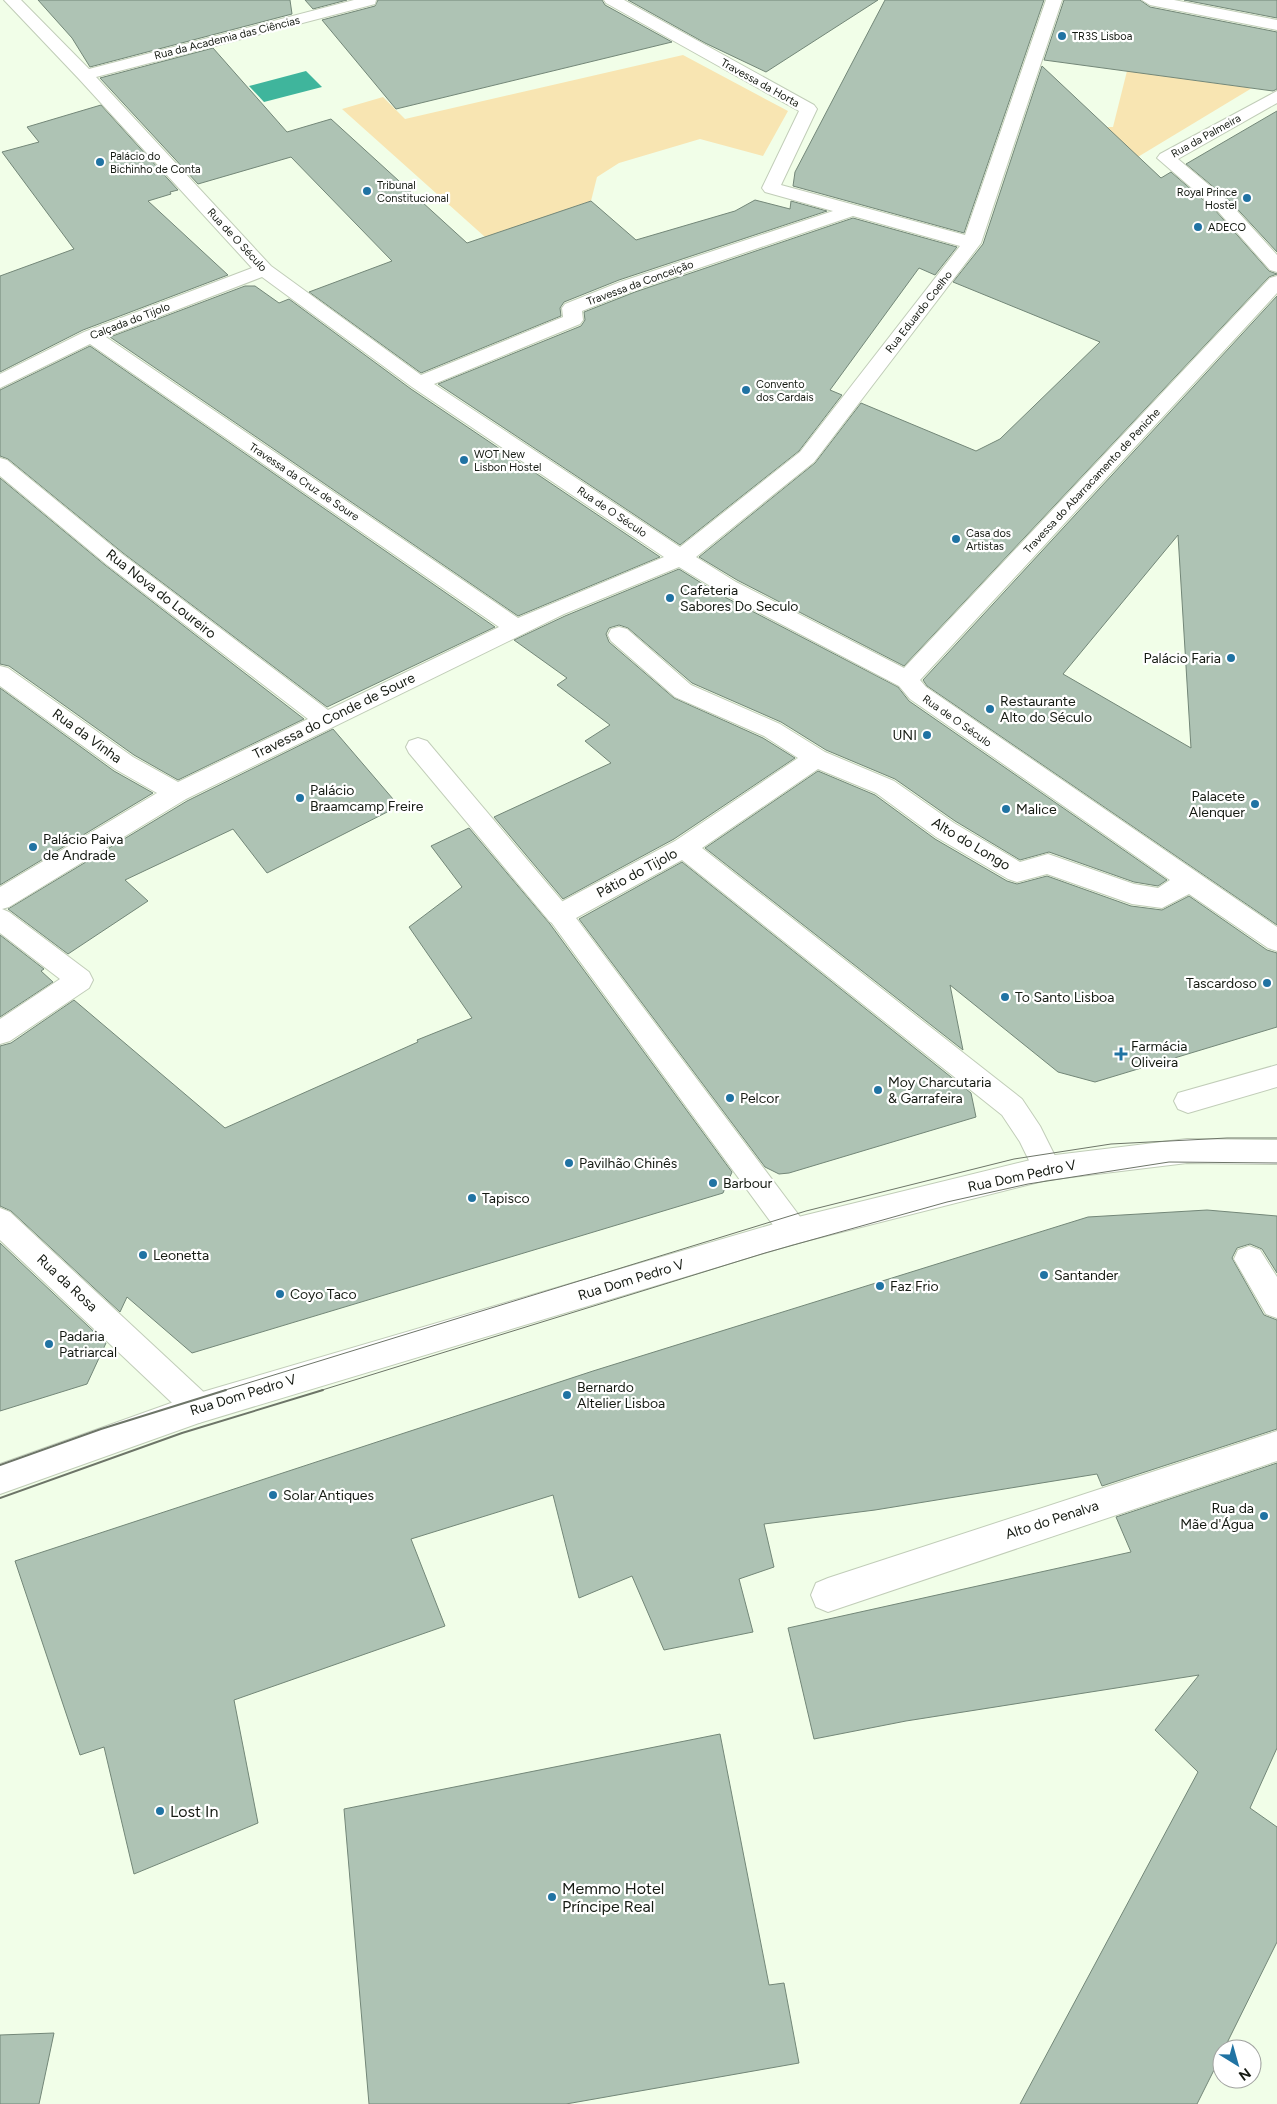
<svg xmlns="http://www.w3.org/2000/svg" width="1277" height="2104" font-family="Figtree,sans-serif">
  <rect width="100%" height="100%" fill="#f1fee8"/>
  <g fill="#f8e5b2">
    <path d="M683,55L788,111L763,156L700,139L619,163L597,177L591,201L485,237L342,109L383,97L405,119Z"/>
    <path d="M1129,63L1184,79L1252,88L1103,178L1102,164L1108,127H1113Z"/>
  </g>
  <path fill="#3fb59c" d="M306,71L322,87L264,102L249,86Z"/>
  <g fill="#aec3b4" stroke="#738778" fill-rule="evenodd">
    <path d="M38,0H290L292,14L90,67L72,38Z"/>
    <path d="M305,0H347L313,9Z"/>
    <path d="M378,0H602L605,5L672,42L396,109L322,20L375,6Z"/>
    <path d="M628,0H878L766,72L705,43Z"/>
    <path d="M885,0H1044L964,233L793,186L795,172Z"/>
    <path d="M1064,0H1140L1150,7L1277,32V89L1273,91L1044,60Z"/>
    <path d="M1184,0H1277V18Z"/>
    <path d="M213,48L287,132L331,119L467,243L591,201L636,240L735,211L755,200L790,209L791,201L827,211L619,280L564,302L560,308L561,316L421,373L309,292L392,261L291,157L198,184L100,78Z"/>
    <path d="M1042,66L1161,178L1171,172L1215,210L1269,271L1277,274L1269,277L904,666L737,580L699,557L815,463L861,403L976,451L1000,439L1100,342L953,282L983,244Z"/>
    <path d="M101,105L178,190L170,192L171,194L148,201L228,275L83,330L0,372V276L74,249L2,152L39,142L27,127Z"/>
    <path d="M1277,111V252L1229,200L1186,164Z"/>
    <path d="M853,218L957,247L935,275L919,268L830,390L842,395L799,451L680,545L438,384L581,326L585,320L584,312L635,292Z"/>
    <path d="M245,286H255L279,303L289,299L411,389L660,557L518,616L110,337Z"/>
    <path d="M1277,296V925L927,686L923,680ZM1178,535L1191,748L1063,674Z"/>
    <path d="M90,346L495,627L327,707L123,553L8,459L0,456V390Z"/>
    <path d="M0,478L105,565L304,719L178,780L134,755L9,666L0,664Z"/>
    <path d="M679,569L719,594L898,687L909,701L1167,880L1158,886L1134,882L1049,852L1020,860L955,821L895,779L826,750L781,722L692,683L628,628L619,625L609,628L606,634L609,642L674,698L763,738L795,758L674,839L563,899L494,817L611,763L585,741L610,725L557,685L567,678L514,640L565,616Z"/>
    <path d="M0,688L114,771L153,793L0,885Z"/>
    <path d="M333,729L399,806L267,873L233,829L125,880L148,901L68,954L8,909L187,801Z"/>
    <path d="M818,771L875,795L935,839L1007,881L1017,884L1047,876L1131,906L1162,910L1189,896L1267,950L1277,953V1027L1095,1082L1058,1072L950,985L963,1050L705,848Z"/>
    <path d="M469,828L550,924L732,1172L723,1193L192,1353L127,1297L120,1312L11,1211L0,1206V1046L11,1043L74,1000L225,1128L418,1042L417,1040L472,1018L409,927L462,887L431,846Z"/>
    <path d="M682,862L971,1093L976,1117L789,1173L779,1174L765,1167L579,919Z"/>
    <path d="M0,935L44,969L41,971L53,982L0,1017Z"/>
    <path d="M1207,1210L1277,1216V1273L1262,1249L1250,1244L1237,1248L1232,1258L1264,1315L1277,1320V1429L1102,1486L1097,1474L875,1510L764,1524L774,1567L739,1579L753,1632L664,1650L632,1576L579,1598L553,1495L411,1539L445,1626L234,1700L258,1823L134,1874L104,1747L80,1755L15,1561L593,1371L1088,1217Z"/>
    <path d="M0,1243L106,1343L87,1384L0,1411Z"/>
    <path d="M1277,1463V1748L1250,1808L1277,1827V1942L1224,2049H1222V2054L1197,2104H1020L1198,1772L1155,1730L1199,1675L906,1721L814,1739L788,1628L1131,1552L1116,1517Z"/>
    <path d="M720,1734L769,1985L784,1983L799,2063L566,2104H369L344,1809Z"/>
    <path d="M54,2033L39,2104H0V2035Z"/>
  </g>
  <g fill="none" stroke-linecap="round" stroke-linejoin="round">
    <defs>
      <path id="lane" d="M418,738L427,741L568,908L572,915L568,922L559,925L550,922L409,753L406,747L409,741Z"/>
      <g id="street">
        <path d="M4,0H21L89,69L354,0H376L375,4L96,77L271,266L421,375L563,317L562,308L565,304L620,282L833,211L765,192L762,188L799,111L606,3L604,0H624L814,105L817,109L781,185L965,235L1046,0H1062L981,243L814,462L696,557L736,582L904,668L1270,278L1277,276V293L920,680L926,687L1277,927V951L1268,948L1189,894L1162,908L1132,904L1047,874L1017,882L1008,879L936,837L876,793L818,769L702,848L1022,1099L1040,1126L1061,1168L1057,1177L1047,1180L1037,1177L1020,1142L1002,1115L682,860L576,918L804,1222L809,1231L804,1240L794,1244L784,1240L546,915L550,908L675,841L798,758L764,736L675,697L611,641L608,635L611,629L619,627L627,629L691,685L780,724L825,752L894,781L954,823L1020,862L1048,854L1134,884L1158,888L1170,880L910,699L899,686L720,592L679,567L564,614L186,799L9,907L2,909L9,912L89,972L93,980L89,988L10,1041L0,1044V1019L60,979L0,933V887L157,793L115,769L0,686V666L8,668L133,757L178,782L308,719L106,564L0,476V458L7,460L122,554L328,710L499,627L90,344L0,388V374L84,332L252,268L79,79ZM853,216L960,246L800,452L680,547L434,384L580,324L583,320L582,311L634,290ZM262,277L412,387L664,557L518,618L106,337Z"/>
        <path d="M1142,0H1174L1277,20V30L1150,5Z"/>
        <path d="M1277,91V103L1178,159L1228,201L1277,255V272L1270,270L1216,209L1157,158L1160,154Z"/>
        <path d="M1277,1065V1087L1188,1113L1178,1109L1174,1101L1178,1093Z"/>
        <path d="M0,1208L10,1212L210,1398L215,1408L210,1418L199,1423L188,1418L0,1240Z"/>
        <path d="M1249,1246L1260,1250L1277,1277V1318L1266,1314L1234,1259L1238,1250Z"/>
        <path d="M1277,1431V1461L828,1612L816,1607L811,1595L816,1583L828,1578Z"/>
      </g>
      <path id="secondary" d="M1187,1139L1277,1140V1164L1187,1163L1047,1180L794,1244L199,1423L0,1494V1464L199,1393L794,1218L1047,1156Z"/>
    </defs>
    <use href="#lane" stroke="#c1cdb8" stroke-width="2"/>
    <use href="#street" stroke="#c1cdb8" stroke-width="2"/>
    <use href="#secondary" stroke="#c1cdb8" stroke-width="2"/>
    <use href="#lane" fill="#fff" fill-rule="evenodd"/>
    <use href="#street" fill="#fff" fill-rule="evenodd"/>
    <use href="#secondary" fill="#fff" fill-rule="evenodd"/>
    <g stroke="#6d7568" stroke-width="1">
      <path d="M222,1391L806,1211L1014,1159L1111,1144L1227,1138H1277"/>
      <path d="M319,1391L765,1253L947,1202L1028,1184L1169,1162L1277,1163"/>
    </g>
    <g stroke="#6d7568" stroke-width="2">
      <path d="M0,1465L101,1429L226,1390"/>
      <path d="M0,1498L182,1433L323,1390"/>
    </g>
  </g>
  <g fill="#2073a3" stroke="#fff" stroke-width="2">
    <circle cx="1062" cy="36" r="5"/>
    <circle cx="100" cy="162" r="5"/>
    <circle cx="367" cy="191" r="5"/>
    <circle cx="1247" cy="198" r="5"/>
    <circle cx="1198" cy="227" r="5"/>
    <circle cx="746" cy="390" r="5"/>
    <circle cx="464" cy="460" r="5"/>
    <circle cx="956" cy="539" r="5"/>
    <circle cx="670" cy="598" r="5"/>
    <circle cx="1231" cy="658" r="5"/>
    <circle cx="990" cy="709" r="5"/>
    <circle cx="927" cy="735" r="5"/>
    <circle cx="300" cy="798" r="5"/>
    <circle cx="1255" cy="804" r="5"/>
    <circle cx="1006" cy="809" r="5"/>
    <circle cx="33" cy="847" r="5"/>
    <circle cx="1267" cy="983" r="5"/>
    <circle cx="1005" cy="997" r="5"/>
    <path d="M1118.5 1046.5h5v5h5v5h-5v5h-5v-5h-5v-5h5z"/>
    <circle cx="878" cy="1090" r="5"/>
    <circle cx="730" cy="1098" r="5"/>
    <circle cx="569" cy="1163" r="5"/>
    <circle cx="713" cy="1183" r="5"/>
    <circle cx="472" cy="1198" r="5"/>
    <circle cx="143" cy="1255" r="5"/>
    <circle cx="1044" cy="1275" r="5"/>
    <circle cx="880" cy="1286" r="5"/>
    <circle cx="280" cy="1294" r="5"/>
    <circle cx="49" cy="1344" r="5"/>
    <circle cx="567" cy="1395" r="5"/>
    <circle cx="273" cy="1495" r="5"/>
    <circle cx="1264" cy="1516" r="5"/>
    <circle cx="160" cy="1811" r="5"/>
    <circle cx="552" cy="1897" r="5"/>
  </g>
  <g text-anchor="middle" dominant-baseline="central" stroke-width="4.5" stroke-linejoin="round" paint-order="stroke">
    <g font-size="11" fill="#151a12" stroke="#fff" text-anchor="start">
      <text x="1072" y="36">TR3S Lisboa</text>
      <text x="110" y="156">Palácio do<tspan x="110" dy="13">Bichinho de Conta</tspan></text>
      <text x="377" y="185">Tribunal<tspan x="377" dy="13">Constitucional</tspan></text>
      <text x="1237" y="192" text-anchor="end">Royal Prince<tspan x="1237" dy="13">Hostel</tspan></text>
      <text x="1208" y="227">ADECO</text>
      <text x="756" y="384">Convento<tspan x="756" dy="13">dos Cardais</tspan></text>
      <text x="474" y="454">WOT New<tspan x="474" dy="13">Lisbon Hostel</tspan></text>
      <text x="966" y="533">Casa dos<tspan x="966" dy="13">Artistas</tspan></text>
    </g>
    <g font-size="11" fill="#151a12" stroke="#fff">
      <text transform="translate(227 38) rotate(-14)">Rua da Academia das Ciências</text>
      <text transform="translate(760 83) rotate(29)">Travessa da Horta</text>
      <text transform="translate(1206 136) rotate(-29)">Rua da Palmeira</text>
      <text transform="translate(237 240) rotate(47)">Rua de O Século</text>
      <text transform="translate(640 283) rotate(-20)">Travessa da Conceição</text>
      <text transform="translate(919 312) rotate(-52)">Rua Eduardo Coelho</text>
      <text transform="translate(130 321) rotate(-21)">Calçada do Tijolo</text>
      <text transform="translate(1092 481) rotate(-47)">Travessa do Abarracamento de Peniche</text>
      <text transform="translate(304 482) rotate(34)">Travessa da Cruz de Soure</text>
      <text transform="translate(612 512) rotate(34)">Rua de O Século</text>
      <text transform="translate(957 721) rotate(35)">Rua de O Século</text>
    </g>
    <g font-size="14" fill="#151a12" stroke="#fff" text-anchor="start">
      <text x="680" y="590">Cafeteria<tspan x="680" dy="16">Sabores Do Seculo</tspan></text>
      <text x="1221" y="658" text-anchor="end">Palácio Faria</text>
      <text x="1000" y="701">Restaurante<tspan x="1000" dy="16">Alto do Século</tspan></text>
      <text x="917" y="735" text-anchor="end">UNI</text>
      <text x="310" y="790">Palácio<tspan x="310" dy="16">Braamcamp Freire</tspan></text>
      <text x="1245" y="796" text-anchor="end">Palacete<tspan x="1245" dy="16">Alenquer</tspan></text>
      <text x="1016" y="809">Malice</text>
      <text x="43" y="839">Palácio Paiva<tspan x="43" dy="16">de Andrade</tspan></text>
      <text x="1257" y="983" text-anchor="end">Tascardoso</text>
      <text x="1015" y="997">To Santo Lisboa</text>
      <text x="1131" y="1046">Farmácia<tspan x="1131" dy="16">Oliveira</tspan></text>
      <text x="888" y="1082">Moy Charcutaria<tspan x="888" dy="16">&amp; Garrafeira</tspan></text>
      <text x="740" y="1098">Pelcor</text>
      <text x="579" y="1163">Pavilhão Chinês</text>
      <text x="723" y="1183">Barbour</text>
      <text x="482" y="1198">Tapisco</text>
      <text x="153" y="1255">Leonetta</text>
      <text x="1054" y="1275">Santander</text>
      <text x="890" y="1286">Faz Frio</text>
      <text x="290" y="1294">Coyo Taco</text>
      <text x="59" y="1336">Padaria<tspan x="59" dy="16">Patriarcal</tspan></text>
      <text x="577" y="1387">Bernardo<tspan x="577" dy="16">Altelier Lisboa</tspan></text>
      <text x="283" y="1495">Solar Antiques</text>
      <text x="1254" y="1508" text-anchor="end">Rua da<tspan x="1254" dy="16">Mãe d'Água</tspan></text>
    </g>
    <g font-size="14" fill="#151a12" stroke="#fff">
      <text transform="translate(161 594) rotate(38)">Rua Nova do Loureiro</text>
      <text transform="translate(334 716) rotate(-26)">Travessa do Conde de Soure</text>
      <text transform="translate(87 736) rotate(36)">Rua da Vinha</text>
      <text transform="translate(971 844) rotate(31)">Alto do Longo</text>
      <text transform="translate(637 873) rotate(-28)">Pátio do Tijolo</text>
      <text transform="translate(1022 1176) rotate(-12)">Rua Dom Pedro V</text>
      <text transform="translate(631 1280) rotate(-17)">Rua Dom Pedro V</text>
      <text transform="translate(67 1283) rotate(43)">Rua da Rosa</text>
      <text transform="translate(243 1395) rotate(-17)">Rua Dom Pedro V</text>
      <text transform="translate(1052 1520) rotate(-18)">Alto do Penalva</text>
    </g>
    <g font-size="16" fill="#151a12" stroke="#fff" text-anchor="start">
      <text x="170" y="1811">Lost In</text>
      <text x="562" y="1888">Memmo Hotel<tspan x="562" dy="18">Príncipe Real</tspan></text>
    </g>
  </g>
  <g transform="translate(1237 2064) rotate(143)"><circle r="24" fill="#ffffff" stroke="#a1a3a0"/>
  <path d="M0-4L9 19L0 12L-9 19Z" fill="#2073a3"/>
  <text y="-8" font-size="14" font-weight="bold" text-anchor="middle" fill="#151a12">N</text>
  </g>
</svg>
